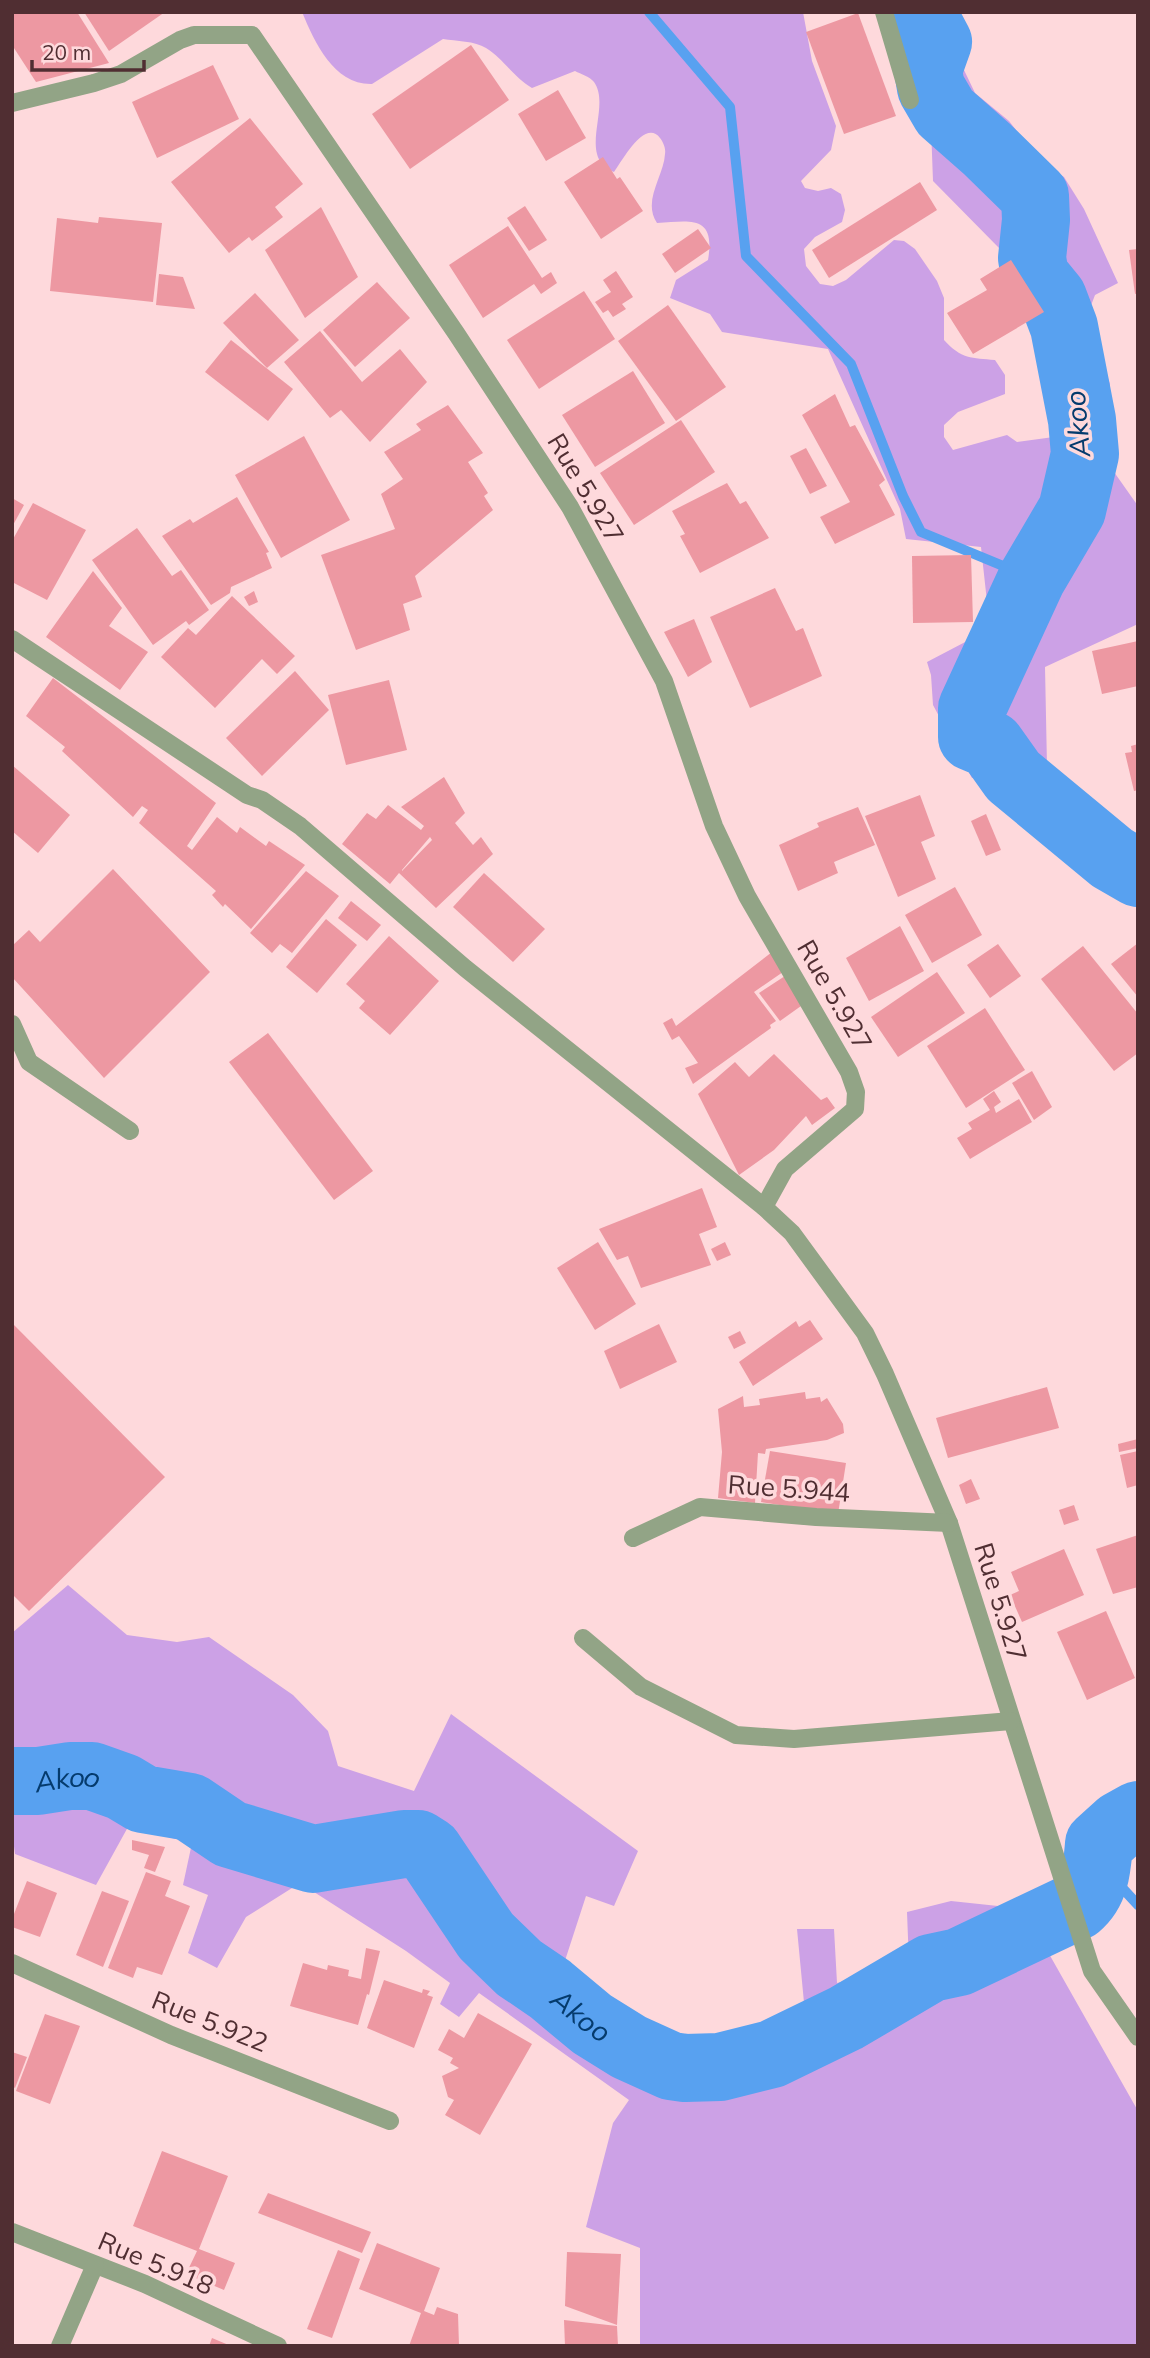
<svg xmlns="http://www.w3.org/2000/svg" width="1150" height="2358" font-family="Mulish,sans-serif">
  <rect width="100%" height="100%" fill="#fed9dc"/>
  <g fill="#cca1e6">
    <path d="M302,12H803L812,61L836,126L831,150L801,181L805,188L818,191L831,188L841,194L845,210L842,222L815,237L804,249L806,266L820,284L833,286L846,280L894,240L904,241L915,249L937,281L944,298V340C961,359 972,358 995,360L1005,375V394L958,412L944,425V437L953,450L1007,435L1017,442L1061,436V399L1046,304L1020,263L1001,250L933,181L931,127L926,100L897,19L896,12H940L942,24L975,93L1009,121L1042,163L1064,177L1084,209L1118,283L1095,295L1087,316L1110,384L1106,452L1114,472L1138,506V624L1045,667L1047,766L972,778L933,705L931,675L927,662L990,629L981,547L906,539L900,509L828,349L722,332L710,314L670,298L676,280L708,260C716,214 690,221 657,223C642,201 664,176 665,154C666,148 663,142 660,138C645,118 622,161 614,172C576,157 612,107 594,82C590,77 581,74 575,71L532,88C514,78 504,59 486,48C475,41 456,41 443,39L372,84C334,85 315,43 302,12Z"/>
    <path d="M68,1585L127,1635L177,1642L209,1637L293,1695L328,1731L338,1766L414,1791L451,1714L638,1851L614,1906L586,1896L559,1979L642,2016L647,2048L728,2050L805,2013L797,1929H834L837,1983L909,1964L907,1912L951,1901L998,1906L1021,1914L1044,1945L1138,2111V2346H640V2248L586,2227L613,2123L629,2100L479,1993L459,2017L440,2004L450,1983L406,1951L300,1883L246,1917L217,1968L188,1953L208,1895L183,1885L192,1843L128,1827L96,1885L15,1854L12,1831V1633Z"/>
  </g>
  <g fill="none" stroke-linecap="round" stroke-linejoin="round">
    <g stroke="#58a1f0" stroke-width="10">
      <path d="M649,12L730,107L746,256L851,364L903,496L921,532L1032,578"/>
      <path d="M1097,1873L1103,1871L1113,1878L1138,1905"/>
    </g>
    <g stroke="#58a1f0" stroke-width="68">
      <path d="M922,12L938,42L928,70L931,88L945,112L987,149L1035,196L1036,220L1032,258L1035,276L1053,298L1064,327L1082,420L1085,454L1072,510L1032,578L972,708V737L991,745L1013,776L1112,858L1138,873"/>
      <path id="s1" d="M12,1781H38L70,1776H92L123,1787L143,1799L190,1807L230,1834L313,1859L404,1844H418L429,1851L486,1936L519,1968L550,1989L592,2024L629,2047L671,2066L685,2068L720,2067L772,2054L846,2018L931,1968L959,1962L1077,1906C1096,1890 1097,1867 1099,1844L1120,1825L1138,1815"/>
    </g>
  </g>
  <g fill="#ed98a2" fill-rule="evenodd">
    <path d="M12,12H77L109,63L36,82L12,45Z"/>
    <path d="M84,12H165L109,51Z"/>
    <path d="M858,13L896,116L844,134L806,32Z"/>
    <path d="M471,45L509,100L410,169L372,114Z"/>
    <path d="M213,65L239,119L157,158L132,102Z"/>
    <path d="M558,90L586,138L546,161L518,114Z"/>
    <path d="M250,118L303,184L275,207L283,217L252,241L249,237L229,253L171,182Z"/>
    <path d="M603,157L617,179L620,177L643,211L601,239L564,182Z"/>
    <path d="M920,182L937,210L829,278L812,250Z"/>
    <path d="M525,206L547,240L529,251L507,218Z"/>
    <path d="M321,207L358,277L305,318L265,250Z"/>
    <path d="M99,217L162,223L153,302L50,291L57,218L98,223Z"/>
    <path d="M508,226L542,278L551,272L557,283L541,294L534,284L483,318L449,265Z"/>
    <path d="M698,229L711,248L675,273L662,254Z"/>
    <path d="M1138,249V293L1135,294L1129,250Z"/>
    <path d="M1011,260L1044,312L973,354L947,313L987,290L980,279Z"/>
    <path d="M616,271L633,297L622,304L626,309L613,317L608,310L603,313L595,302L611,292L603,280Z"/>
    <path d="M159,274L183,277L195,309L156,305Z"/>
    <path d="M377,282L410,318L355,367L323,330Z"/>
    <path d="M584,291L615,339L539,389L507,340Z"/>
    <path d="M255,293L299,340L267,368L223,323Z"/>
    <path d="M668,305L726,387L676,421L618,341Z"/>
    <path d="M320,331L362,382L400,349L427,382L370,442L341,410L330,418L284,362Z"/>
    <path d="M231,340L293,389L268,421L205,372Z"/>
    <path d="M633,371L665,423L595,467L562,415Z"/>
    <path d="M835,394L850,427L855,425L885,480L879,485L895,515L835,544L820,517L850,502L802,415Z"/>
    <path d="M448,405L483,453L468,462L488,493L484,496L493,510L415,576L422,597L403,604L410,630L356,650L321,555L395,529L381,494L403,479L384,452L421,430L416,424Z"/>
    <path d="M681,420L715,472L634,525L600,473Z"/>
    <path d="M304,436L350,520L281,558L235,475Z"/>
    <path d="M806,448L827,486L810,494L790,456Z"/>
    <path d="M727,483L740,504L746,501L769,538L700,573L680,536L685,534L672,511Z"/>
    <path d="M237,497L269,552L266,553L272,568L231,587L230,593L211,605L162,536L190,519L193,523Z"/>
    <path d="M12,498L24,505L12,527Z"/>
    <path d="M33,503L86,530L47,600L12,582V541Z"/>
    <path d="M137,528L172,576L181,570L209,610L189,625L186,621L153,645L92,560Z"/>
    <path d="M971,555L973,622L913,623L912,556Z"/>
    <path d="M93,571L122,608L109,626L148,652L120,690L46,637Z"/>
    <path d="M775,588L796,631L803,628L822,676L750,708L710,617Z"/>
    <path d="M254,591L258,602L249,606L244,597Z"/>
    <path d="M232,596L295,656L277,674L262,659L215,708L161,657L188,628L196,635Z"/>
    <path d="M694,619L712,662L688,677L664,632Z"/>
    <path d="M1138,641V686L1102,694L1092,651Z"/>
    <path d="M295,671L329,710L262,776L226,738Z"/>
    <path d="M53,678L216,803L187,846L192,850L217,817L237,833L240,827L266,846L269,841L305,865L251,929L225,904L223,907L212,895L216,891L139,823L148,810L142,806L133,817L62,751L65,747L26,716Z"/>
    <path d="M389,680L407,750L346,765L328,695Z"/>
    <path d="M1138,744V790L1134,791L1125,753L1132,752L1131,746Z"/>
    <path d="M12,765L70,815L38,853L12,831Z"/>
    <path d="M444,777L465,813L455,823L473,845L481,837L493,854L436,908L399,873L390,884L342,844L367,813L376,819L388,805L421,830L424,826L401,807ZM430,837L432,840L402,871V870Z"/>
    <path d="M920,795L935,836L921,842L936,879L898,897L865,816Z"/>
    <path d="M858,807L875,845L834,862L838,873L798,891L779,845L819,827L817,823Z"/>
    <path d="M986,814L1001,850L986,856L971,821Z"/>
    <path d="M113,869L210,972L104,1078L12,977V946L29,930L40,942Z"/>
    <path d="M306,871L339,896L292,953L280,944L272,953L250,933Z"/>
    <path d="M484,873L545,929L513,962L453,907Z"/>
    <path d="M955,887L982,935L932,963L905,915Z"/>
    <path d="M351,901L381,925L367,941L338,918Z"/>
    <path d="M326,919L357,945L317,993L286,967Z"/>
    <path d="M900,926L924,971L869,1001L846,958Z"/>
    <path d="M389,936L439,981L390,1035L359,1008L365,1001L346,984Z"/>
    <path d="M1138,943V997L1111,964Z"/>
    <path d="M998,944L1021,976L990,998L967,965Z"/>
    <path d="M1083,946L1138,1014V1053L1114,1071L1041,979Z"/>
    <path d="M772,952L783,972L754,992L776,1021L770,1025L771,1028L693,1084L685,1068L698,1063L679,1036L672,1040L663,1023L672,1018L676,1026Z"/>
    <path d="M937,972L965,1013L898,1057L871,1017Z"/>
    <path d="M785,976L801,1006L780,1021L759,993Z"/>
    <path d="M985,1008L1025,1070L966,1108L927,1046Z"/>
    <path d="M268,1033L373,1171L334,1200L229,1062Z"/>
    <path d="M774,1054L821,1100L827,1097L835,1108L812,1125L806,1116L774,1150L739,1175L698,1094L735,1062L749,1077Z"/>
    <path d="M1032,1071L1052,1107L1034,1120L1012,1083Z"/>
    <path d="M994,1091L1001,1102L994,1107L996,1113L1019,1099L1032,1122L970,1159L957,1138L972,1129L968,1123L990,1110L983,1099Z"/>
    <path d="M702,1188L717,1227L699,1234L711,1265L641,1288L628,1256L617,1260L599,1229Z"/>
    <path d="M598,1242L636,1304L595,1330L557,1268Z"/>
    <path d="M725,1242L731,1255L717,1261L711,1249Z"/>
    <path d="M810,1320L823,1339L753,1386L739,1362L796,1321L799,1327Z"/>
    <path d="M12,1323L165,1477L29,1611L12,1594Z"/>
    <path d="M659,1324L677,1362L620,1389L604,1351Z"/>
    <path d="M740,1331L746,1343L734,1349L728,1337Z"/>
    <path d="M1047,1387L1059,1428L948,1458L936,1418Z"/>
    <path d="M805,1392L806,1399L820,1397L821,1402L827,1398L843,1424L844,1433L827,1440L766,1449L765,1454L758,1453L755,1503L718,1498L722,1452L718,1409L743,1396L744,1407L760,1405L759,1399Z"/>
    <path d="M1138,1439V1448L1119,1452L1118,1444Z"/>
    <path d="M770,1451L846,1463L838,1514L761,1502Z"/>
    <path d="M1138,1451V1485L1127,1488L1120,1455Z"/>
    <path d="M971,1479L980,1499L966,1504L959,1485Z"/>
    <path d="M1074,1505L1079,1520L1064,1525L1059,1510Z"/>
    <path d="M1138,1535V1587L1113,1594L1096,1549Z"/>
    <path d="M1064,1549L1084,1595L1022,1622L1010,1595L1019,1591L1011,1572Z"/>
    <path d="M1106,1611L1135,1678L1087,1700L1057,1632Z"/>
    <path d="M132,1840L165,1847L155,1872L144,1868L149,1855L132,1850Z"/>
    <path d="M146,1872L171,1881L165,1896L190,1906L162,1975L137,1967L133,1978L108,1968Z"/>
    <path d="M27,1881L57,1893L40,1937L12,1927V1919Z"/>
    <path d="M102,1891L129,1901L103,1967L76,1955Z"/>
    <path d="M366,1948L380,1951L369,1995L367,1994L358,2025L290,2006L303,1963L327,1970L328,1965L349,1970L348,1976L361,1979Z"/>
    <path d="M384,1980L422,1993L423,1989L430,1991L427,1995L433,1997L414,2048L367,2028Z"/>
    <path d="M478,2013L532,2044L480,2135L445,2115L454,2100L448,2097L442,2076L459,2068L450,2063L453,2058L438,2050L449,2029L464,2038Z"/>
    <path d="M45,2014L80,2026L50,2104L16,2091Z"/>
    <path d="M12,2052L27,2057L15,2088L12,2086Z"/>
    <path d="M162,2151L228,2176L199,2249L235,2263L224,2290L186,2274L197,2251L133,2226Z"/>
    <path d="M268,2193L371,2232L362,2253L258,2213Z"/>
    <path d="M377,2243L440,2268L424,2311L434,2315L437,2307L458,2314L459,2346H409L421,2313L359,2289Z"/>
    <path d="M338,2250L360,2259L332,2338L307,2329Z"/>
    <path d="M567,2252L621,2254L617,2325L565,2306Z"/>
    <path d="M564,2320L617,2326L618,2346H565Z"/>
    <path d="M212,2338L231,2346H209Z"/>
  </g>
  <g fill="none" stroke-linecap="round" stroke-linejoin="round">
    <g stroke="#92a486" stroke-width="18">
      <path d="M884,12L910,100"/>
      <path d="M12,103L94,83L121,74L180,40L194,35H252L456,333L570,507L664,681L714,826L747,896L849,1072L856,1092L855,1109L785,1169L764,1207L792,1233L865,1333L885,1374L949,1523L1092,1971L1138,2037"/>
      <path d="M12,639L247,795L262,800L300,826L465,968L764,1207"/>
      <path d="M12,1024L29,1062L130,1131"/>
      <path d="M633,1538L700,1507L816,1517L949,1523"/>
      <path d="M583,1638L641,1687L736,1735L794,1739L1011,1721"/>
      <path d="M12,1963L171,2035L390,2121"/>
      <path d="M12,2232L145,2284L278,2346"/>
      <path d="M60,2346L95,2265"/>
    </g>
  </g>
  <g text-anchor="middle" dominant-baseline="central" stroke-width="7" stroke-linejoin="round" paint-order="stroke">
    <g font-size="26" fill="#502e32" stroke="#fed9dc">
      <text transform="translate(586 488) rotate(59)">Rue 5.927</text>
      <text transform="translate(835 995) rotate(60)">Rue 5.927</text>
      <text transform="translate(789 1488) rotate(4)">Rue 5.944</text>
      <text transform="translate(1001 1602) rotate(73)">Rue 5.927</text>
      <text transform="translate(210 2021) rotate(22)">Rue 5.922</text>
      <text transform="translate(156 2263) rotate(23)">Rue 5.918</text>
    </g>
    <g font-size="28" font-style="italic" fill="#053b6d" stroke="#fed9dc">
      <text transform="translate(1077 424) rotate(-95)">Akoo</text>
      <text stroke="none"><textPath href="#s1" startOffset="56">Akoo</textPath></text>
      <text stroke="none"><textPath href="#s1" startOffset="665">Akoo</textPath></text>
    </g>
  </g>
  <rect width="1150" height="2358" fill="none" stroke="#502e32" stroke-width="28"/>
  <path d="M32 60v10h112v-10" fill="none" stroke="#502e32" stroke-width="3.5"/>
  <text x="42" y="60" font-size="21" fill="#502e32" stroke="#fed9dc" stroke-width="5" paint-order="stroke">20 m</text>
</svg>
